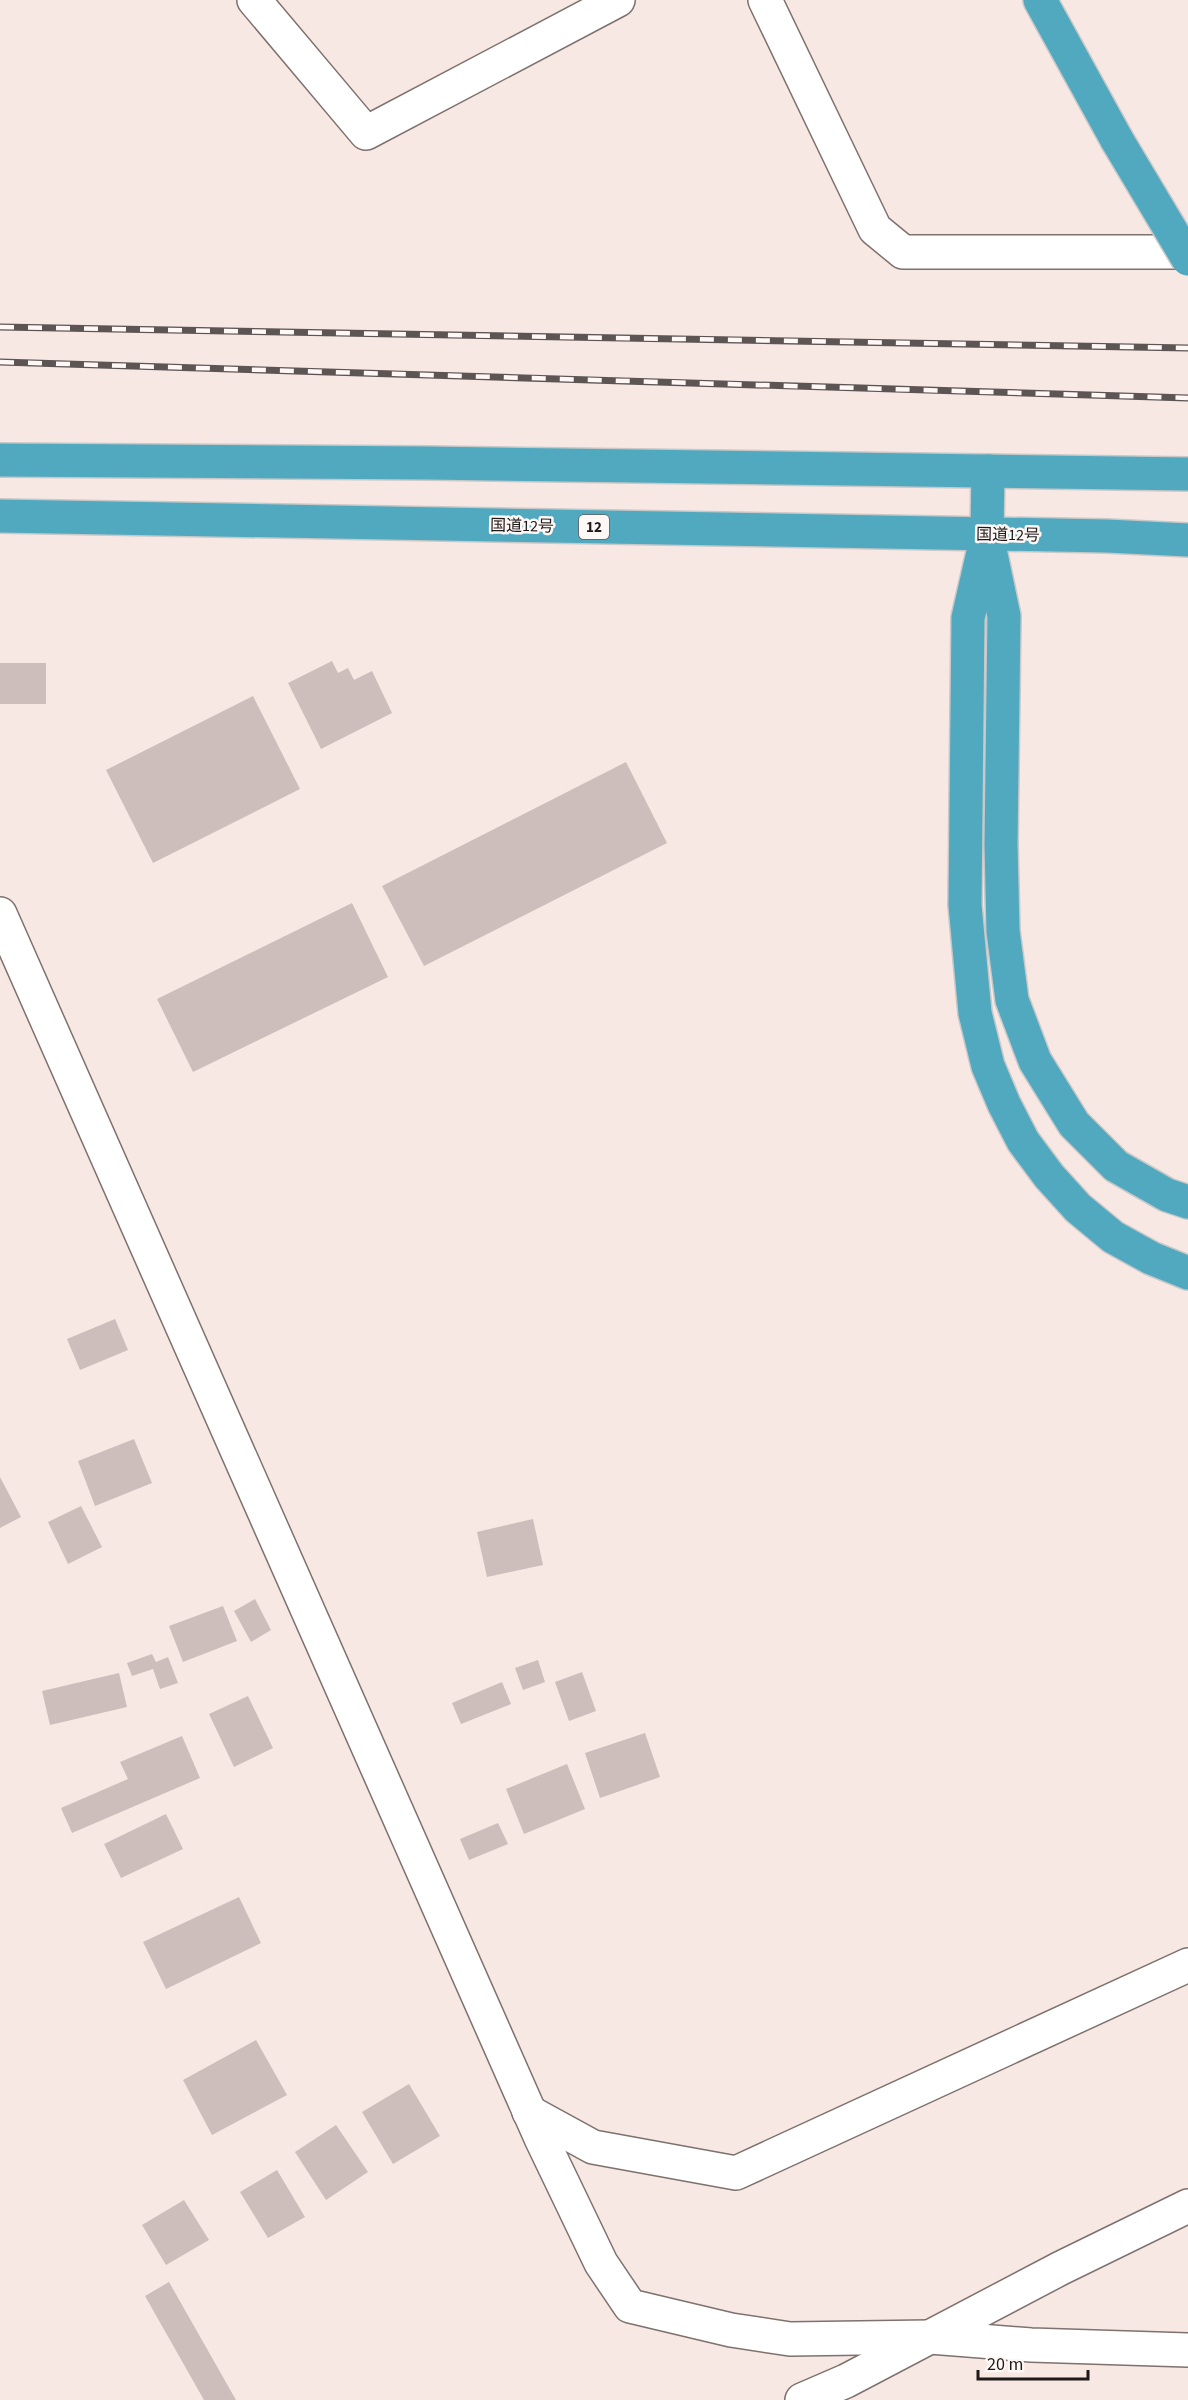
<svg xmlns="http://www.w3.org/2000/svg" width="1188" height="2400" font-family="'Source Sans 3','Noto Sans JP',sans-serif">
  <rect width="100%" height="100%" fill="#f7e8e4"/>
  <g fill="#cdbebb">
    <path d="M332,661L338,673L348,668L354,680L372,671L392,713L321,749L288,683Z"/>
    <rect x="0" y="663" width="46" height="41"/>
    <path d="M253,696L300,789L153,863L106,770Z"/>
    <path d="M626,762L667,843L424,966L382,886Z"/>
    <path d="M352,903L388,977L193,1072L157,999Z"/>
    <path d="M115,1319L128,1350L80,1370L67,1339Z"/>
    <path d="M134,1439L152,1483L95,1506L78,1461Z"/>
    <path d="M0,1477L21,1517L0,1528Z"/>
    <path d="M81,1506L102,1547L68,1564L48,1522Z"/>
    <path d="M533,1519L543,1565L487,1577L477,1532Z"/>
    <path d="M255,1599L271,1630L251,1642L234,1611Z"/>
    <path d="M223,1606L237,1641L183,1662L169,1626Z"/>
    <path d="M152,1654L156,1662L168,1657L178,1683L160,1689L153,1669L132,1676L127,1663Z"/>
    <path d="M538,1660L545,1682L523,1690L515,1668Z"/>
    <path d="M582,1672L596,1711L569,1721L555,1682Z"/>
    <path d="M119,1673L127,1707L50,1725L42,1691Z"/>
    <path d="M502,1682L511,1704L461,1724L452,1703Z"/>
    <path d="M248,1696L273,1748L234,1767L209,1714Z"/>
    <path d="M645,1733L660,1777L600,1798L585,1753Z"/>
    <path d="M182,1736L200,1778L72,1833L61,1808L128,1779L120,1762Z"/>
    <path d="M567,1764L585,1809L524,1834L506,1789Z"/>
    <path d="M166,1814L183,1849L121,1878L104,1844Z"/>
    <path d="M498,1823L508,1844L469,1860L460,1839Z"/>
    <path d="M239,1897L261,1943L166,1989L143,1942Z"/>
    <path d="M256,2040L287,2095L212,2135L183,2080Z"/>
    <path d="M409,2084L440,2136L393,2164L362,2112Z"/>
    <path d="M336,2125L368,2172L326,2200L295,2152Z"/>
    <path d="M277,2170L305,2217L268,2238L240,2192Z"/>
    <path d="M184,2200L209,2240L166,2265L142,2225Z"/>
    <path d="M169,2282L236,2400H204L145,2296Z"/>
  </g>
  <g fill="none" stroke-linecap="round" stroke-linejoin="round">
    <defs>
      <g id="minor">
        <path d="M254,0L366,133L618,0"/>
        <path d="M765,0L875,229L903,252H1188"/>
        <path d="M0,914L541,2138L601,2263L630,2306L731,2330L790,2339L930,2337L1031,2345L1188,2350"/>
        <path d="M529,2112L593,2147L736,2173L1188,1965"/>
        <path d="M802,2400L846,2381L1061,2268L1188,2206"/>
      </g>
      <g id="highway">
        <path d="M1040,0L1117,140"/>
        <path d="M0,460L428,463L1188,474"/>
        <path d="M988,471L987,535L968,618L965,905L975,1013L988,1066L1004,1104L1023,1141L1049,1176L1078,1208L1113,1237L1151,1258L1188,1273"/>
        <path d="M0,516L1107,536L1188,540"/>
        <path d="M989,545L1004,616L1001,844L1003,931L1012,1000L1035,1061L1074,1124L1116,1166L1167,1195L1188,1202"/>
      </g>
    </defs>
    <use href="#minor" stroke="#7e716e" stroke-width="36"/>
    <use href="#highway" stroke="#c9c8c8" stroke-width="36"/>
    <use href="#minor" stroke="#fff" stroke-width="33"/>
    <use href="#highway" stroke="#51a9c0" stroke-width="33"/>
    <defs>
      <g id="rail">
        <path d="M0,327L1188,348"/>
        <path d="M0,362L1188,398"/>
      </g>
    </defs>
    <use href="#rail" stroke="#5d5553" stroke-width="7"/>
    <use href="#rail" stroke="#fdf7f6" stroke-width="4.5" stroke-dasharray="14" stroke-linecap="butt"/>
    <defs>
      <path id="highway-bridge" d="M1117,140L1188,259"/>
    </defs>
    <use href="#highway-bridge" stroke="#c9c8c8" stroke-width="36" stroke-linecap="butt"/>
    <use href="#highway-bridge" stroke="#51a9c0" stroke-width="33"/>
  </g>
  <g text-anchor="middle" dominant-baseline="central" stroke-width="5" stroke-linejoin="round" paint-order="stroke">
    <rect fill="#fdf7f6" stroke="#625c5b" stroke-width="1.5" x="579" y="515" width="30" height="24" rx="4.5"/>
    <g font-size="15" font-weight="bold" fill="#1f1a19">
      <text x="594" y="527">12</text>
    </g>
    <g font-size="16" fill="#1f1a19" stroke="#fdf7f6">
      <text transform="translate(522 526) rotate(1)">国道12号</text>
      <text transform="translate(1008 535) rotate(1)">国道12号</text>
    </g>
  </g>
  <path d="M978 2370v9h110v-9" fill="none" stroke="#1f1a19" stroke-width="3"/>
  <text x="987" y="2370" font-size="18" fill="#1f1a19" stroke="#fdf7f6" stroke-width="4.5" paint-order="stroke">20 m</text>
</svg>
